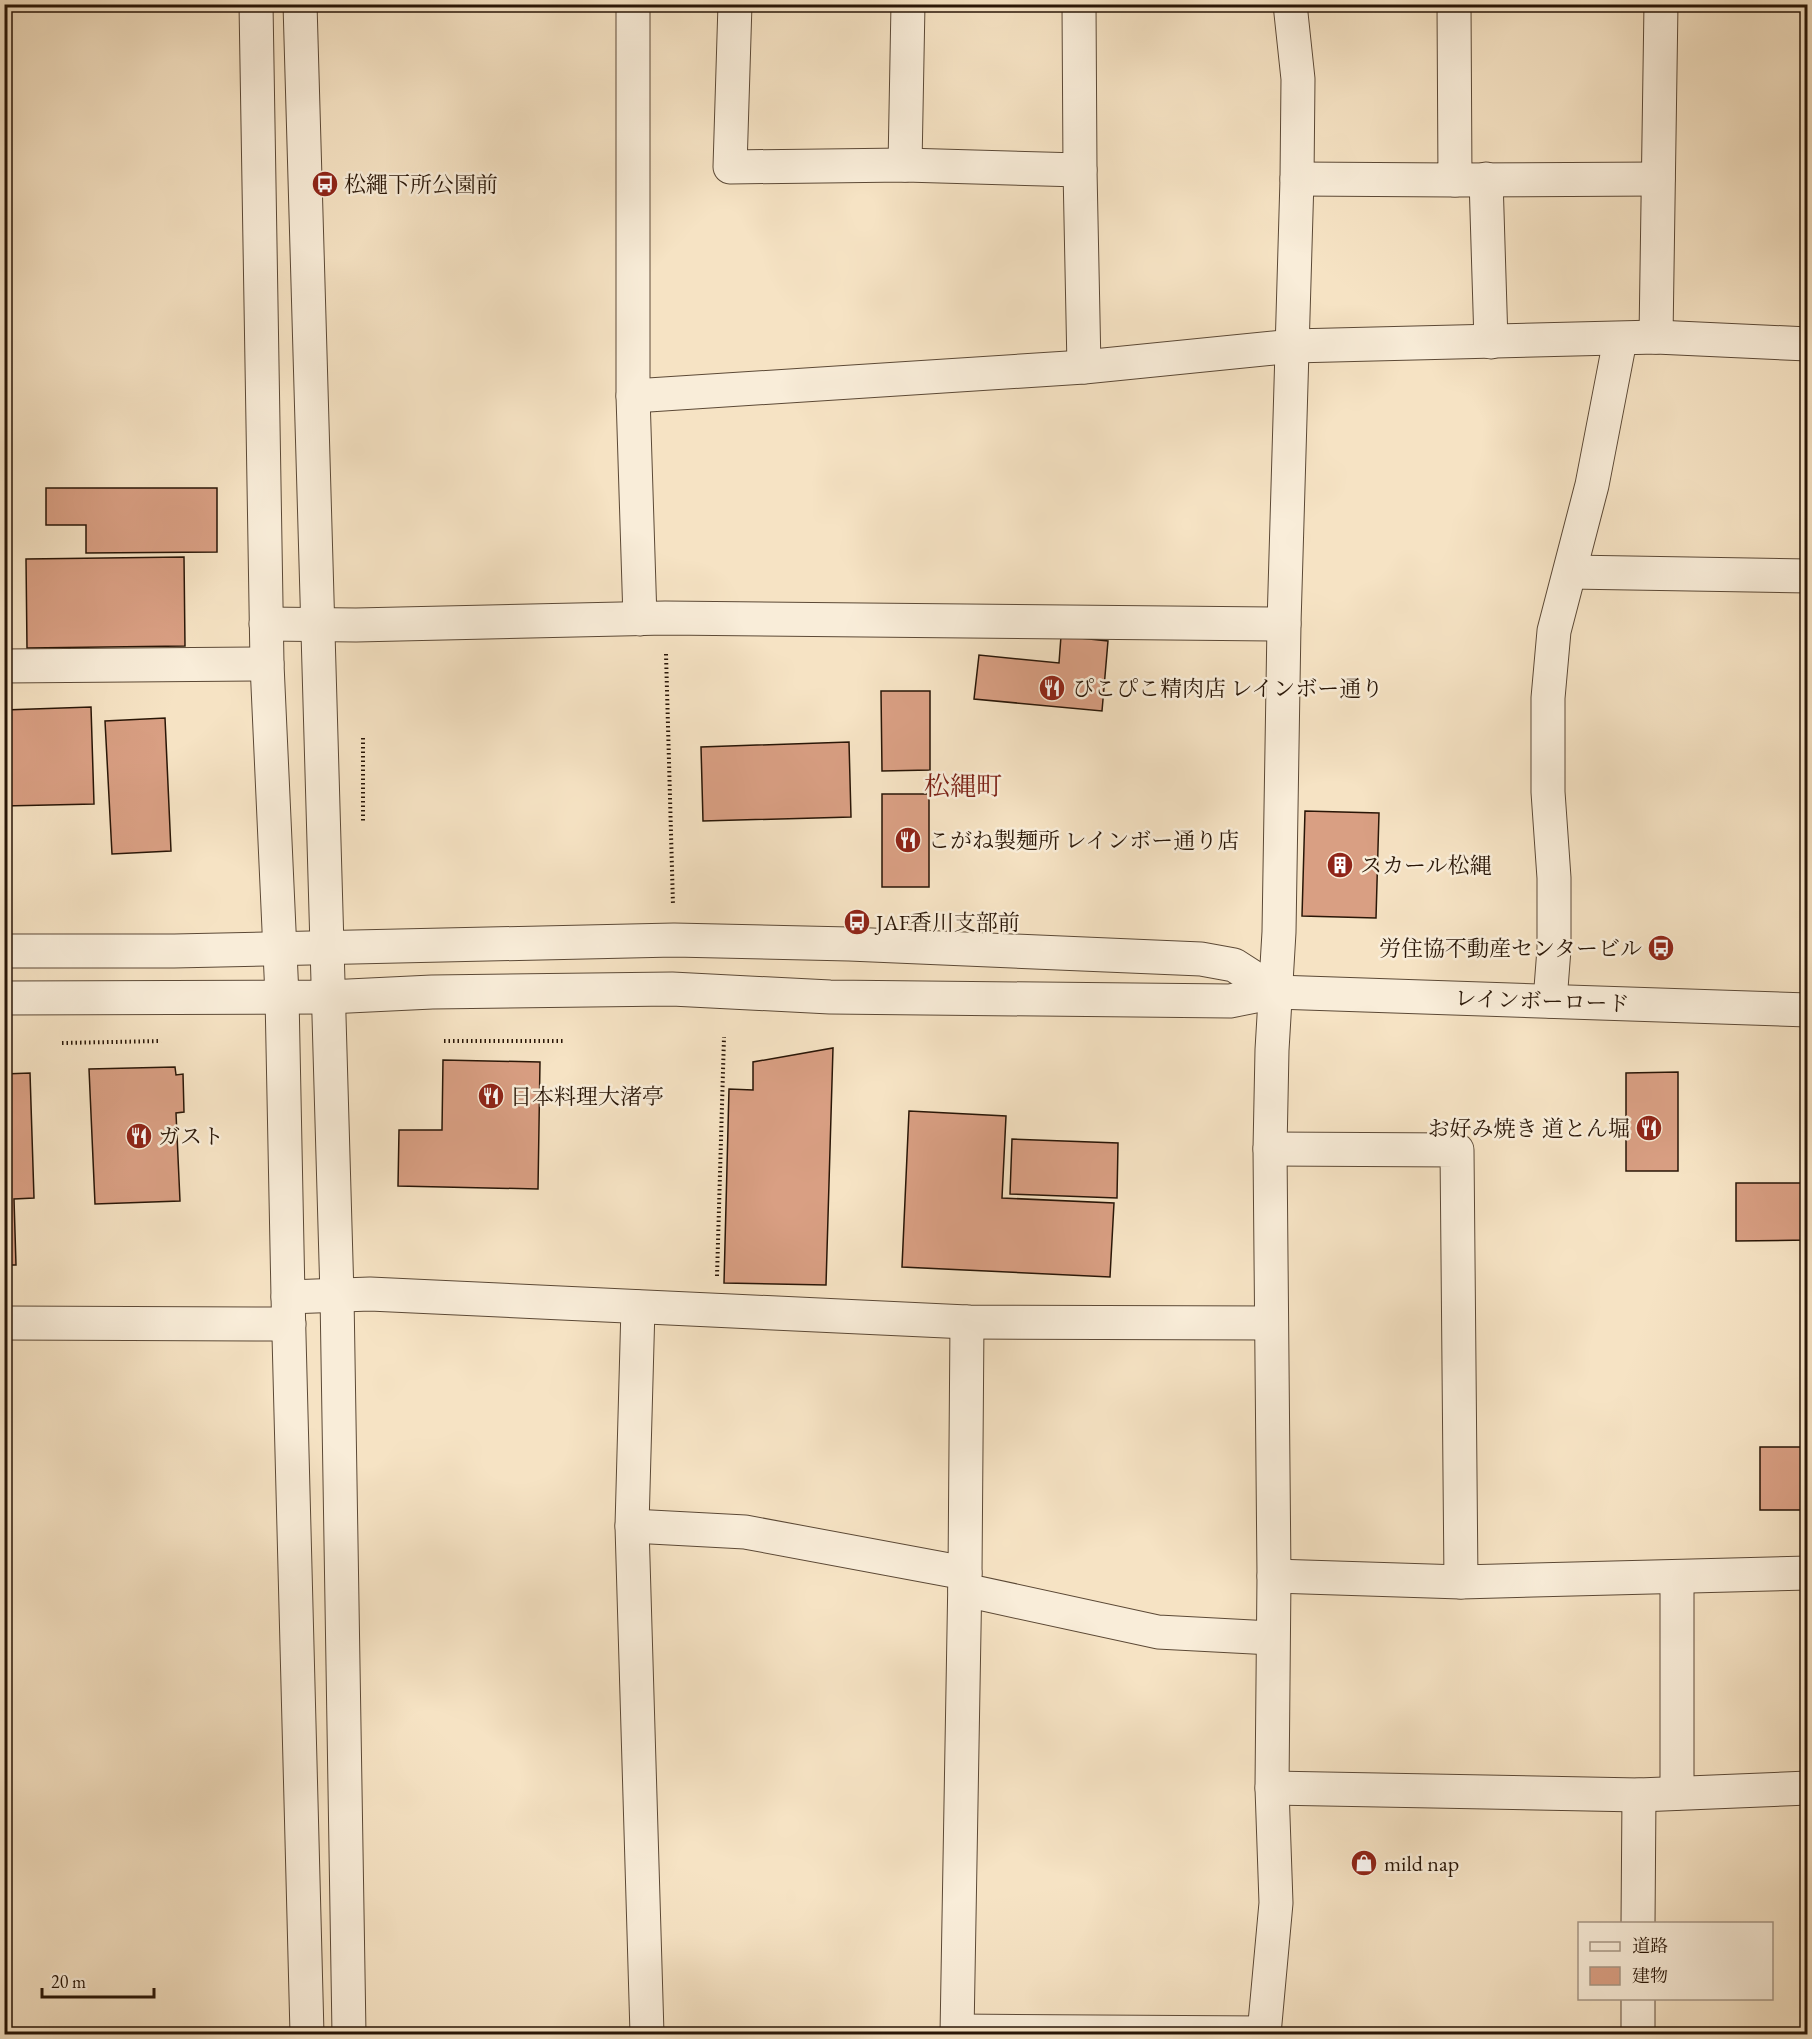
<svg xmlns="http://www.w3.org/2000/svg" width="1812" height="2039" font-family="'EB Garamond','Noto Serif JP',serif">
  <rect width="100%" height="100%" fill="#f6e3c4"/>
  <filter id="stains"><feTurbulence type="fractalNoise" baseFrequency=".00333" numOctaves="4"/><feColorMatrix values="0 0 0 0 .2 0 0 0 0 .09 0 0 0 0 .02 0 0 0 .5 -.17"/></filter>
  <radialGradient id="worn" r=".72"><stop offset=".6" stop-color="#630" stop-opacity="0"/><stop offset="1" stop-color="#630" stop-opacity=".3"/></radialGradient>
  <g fill="#d99f83" stroke="#291607" stroke-width="1.5">
    <path d="M46,488H217V552L86,553V525H46Z"/>
    <path d="M184,557L185,646L27,648L26,559Z"/>
    <path d="M1061,636L1108,641L1102,711L974,699L979,655L1059,663Z"/>
    <path d="M881,691H930V770L882,771Z"/>
    <path d="M91,707L94,804L4,806V710Z"/>
    <path d="M165,718L171,851L112,854L105,721Z"/>
    <path d="M849,742L851,817L703,821L701,747Z"/>
    <rect x="882" y="794" width="47" height="93"/>
    <path d="M1305,811L1379,813L1376,918L1302,916Z"/>
    <path d="M833,1048L826,1285L724,1283L729,1089L753,1090V1062Z"/>
    <path d="M443,1060L540,1062L538,1189L398,1186L399,1130H442Z"/>
    <path d="M175,1067L176,1075L183,1074L184,1112L176,1113L180,1201L95,1204L89,1069Z"/>
    <path d="M1678,1072V1171H1626V1073Z"/>
    <path d="M30,1073L34,1198L14,1199L16,1265H4V1074Z"/>
    <path d="M909,1111L1006,1116L1002,1198L1114,1203L1110,1277L902,1267Z"/>
    <path d="M1012,1139L1118,1143L1117,1198L1010,1194Z"/>
    <path d="M1736,1183H1808V1240L1736,1241Z"/>
    <rect x="1760" y="1447" width="48" height="63"/>
  </g>
  <g fill="none" stroke-linecap="round" stroke-linejoin="round">
    <defs>
      <g id="minor">
        <path d="M256,4L267,664L282,996L288,1297L307,2034"/>
        <path d="M300,4L337,1296L349,2034"/>
        <path d="M633,4V396L640,619"/>
        <path d="M735,4L730,167L905,165L1080,170"/>
        <path d="M1079,4L1080,170L1084,367"/>
        <path d="M905,165L908,4"/>
        <path d="M1297,179L1455,180L1454,4"/>
        <path d="M1486,179L1491,342"/>
        <path d="M1455,180L1658,179"/>
        <path d="M1656,337L1661,4"/>
        <path d="M633,396L1084,367L1293,346L1656,337L1808,344"/>
        <path d="M1570,572L1808,576"/>
        <path d="M266,624L356,625L665,618L1284,624"/>
        <path d="M4,666L267,664"/>
        <path d="M4,951H174L674,940L849,944L1201,959L1234,965L1276,992"/>
        <path d="M4,998L328,997L432,992L672,989L830,997L1230,1001L1276,992L1808,1010"/>
        <path d="M1550,1001L1554,949V878L1548,792V698L1554,631L1592,485L1620,340"/>
        <path d="M1270,1149L1457,1150L1461,1582"/>
        <path d="M288,1297L370,1294L967,1322L1271,1323"/>
        <path d="M638,1307L632,1526L647,2034"/>
        <path d="M4,1323L289,1324"/>
        <path d="M632,1526L745,1532L965,1573"/>
        <path d="M1274,1576L1461,1582L1808,1573"/>
        <path d="M1677,1577V1793"/>
        <path d="M965,1590L1158,1632L1272,1638"/>
        <path d="M1272,1788L1639,1795L1808,1788"/>
        <path d="M1638,1924L1639,1795"/>
        <path d="M957,2031L1264,2033"/>
        <path d="M957,2034L965,1573L967,1322"/>
        <path d="M1264,2034L1276,1903L1272,1788L1274,1576L1270,1149L1272,1050L1279,932L1284,624L1297,179L1298,79L1290,4"/>
        <path d="M1638,2034V1998"/>
      </g>
    </defs>
    <use href="#minor" stroke="#5c4936" stroke-width="35"/>
    <g stroke="#291607" stroke-width="4" stroke-dasharray="1.5 3" stroke-linecap="butt">
      <path d="M666,654L673,905"/>
      <path d="M363,738V821"/>
      <path d="M444,1041H565"/>
      <path d="M62,1043L161,1041"/>
      <path d="M717,1276L724,1037"/>
    </g>
    <use href="#minor" stroke="#f9edd9" stroke-width="33"/>
  </g>
  <defs>
    <symbol id="bus-disc" viewBox="-11 -11 22 22"><circle r="9.5" fill="#8f2418" stroke="#f9edd9"/><path d="M-5-6H5V4H4V6H2V4H-2V6H-4V4H-5ZM-3.5-4V0h7V-4ZM-3.5 1.2v1.5H-2V1.2ZM2 1.2v1.5H3.5V1.2Z" fill="#fff"/></symbol>
    <symbol id="restaurant-disc" viewBox="-11 -11 22 22"><circle r="9.5" fill="#8f2418" stroke="#f9edd9"/><path d="M-5-6h1v4h1v-4h1v4h1v-4h1v5L-1.5 .5V6h-2V.5L-5-1ZM5-6V6H3V1.5H1.5Q1.5-4 5-6Z" fill="#fff"/></symbol>
    <symbol id="building-disc" viewBox="-11 -11 22 22"><circle r="9.5" fill="#8f2418" stroke="#f9edd9"/><path d="M-4-6H4V6H1V3H-1V6H-4ZM-2.5-4.3h1.7v1.8h-1.7ZM.8-4.3h1.7v1.8H.8ZM-2.5-1h1.7V.8h-1.7ZM.8-1h1.7V.8H.8Z" fill="#fff"/></symbol>
    <symbol id="shop-disc" viewBox="-11 -11 22 22"><circle r="9.5" fill="#8f2418" stroke="#f9edd9"/><path d="M-5-2.5h2.3a2.7 3.5 0 0 1 5.4 0H5L5.5 6h-11ZM-1.5-2.5h3a1.5 2.3 0 0 0-3 0Z" fill="#fff"/></symbol>
  </defs>
  <g fill-rule="evenodd">
    <use href="#bus-disc" x="310" y="169" width="30" height="30"/>
    <use href="#restaurant-disc" x="1037" y="673" width="30" height="30"/>
    <use href="#restaurant-disc" x="893" y="825" width="30" height="30"/>
    <use href="#building-disc" x="1325" y="850" width="30" height="30"/>
    <use href="#bus-disc" x="842" y="907" width="30" height="30"/>
    <use href="#bus-disc" x="1646" y="933" width="30" height="30"/>
    <use href="#restaurant-disc" x="476" y="1081" width="30" height="30"/>
    <use href="#restaurant-disc" x="1634" y="1113" width="30" height="30"/>
    <use href="#restaurant-disc" x="124" y="1121" width="30" height="30"/>
    <use href="#shop-disc" x="1349" y="1848" width="30" height="30"/>
  </g>
  <g text-anchor="middle" dominant-baseline="central" stroke-width="5" stroke-linejoin="round" paint-order="stroke">
    <g font-size="22" fill="#291607" stroke="#f9edd9" text-anchor="start">
      <text x="344" y="184">松繩下所公園前</text>
      <text x="1072" y="688">ぴこぴこ精肉店 レインボー通り</text>
      <text x="928" y="840">こがね製麺所 レインボー通り店</text>
      <text x="1360" y="865">スカール松縄</text>
      <text x="876" y="922">JAF香川支部前</text>
      <text x="1642" y="948" text-anchor="end">労住協不動産センタービル</text>
      <text x="510" y="1096">日本料理大渚亭</text>
      <text x="1630" y="1128" text-anchor="end">お好み焼き 道とん堀</text>
      <text x="158" y="1136">ガスト</text>
      <text x="1384" y="1863">mild nap</text>
    </g>
    <g font-size="22" fill="#291607" stroke="#f9edd9">
      <text transform="translate(1542 1001) rotate(2)">レインボーロード</text>
    </g>
    <g font-size="26" fill="#7a1f14" stroke="#f9edd9">
      <text x="963" y="786">松縄町</text>
    </g>
  </g>
  <rect width="1812" height="2039" fill="none" stroke="#f6e3c4" stroke-width="24"/>
  <rect x="6" y="6" width="1800" height="2027" fill="none" stroke="#291607" stroke-width="3"/>
  <rect x="12" y="12" width="1788" height="2015" fill="none" stroke="#291607" stroke-width="1.5"/>
  <rect x="1578" y="1922" width="195" height="78" fill="#f9edd9" stroke="#a69785" stroke-width="1.5"/>
  <rect x="1590" y="1942" width="30" height="9" fill="#f9edd9" stroke="#a69785" stroke-width="1.5"/>
  <text x="1632" y="1952" font-size="18" fill="#291607">道路</text>
  <rect x="1590" y="1967" width="30" height="18" fill="#d99f83" stroke="#a69785" stroke-width="1.5"/>
  <text x="1632" y="1982" font-size="18" fill="#291607">建物</text>
  <path d="M42 1988v9h112v-9" fill="none" stroke="#291607" stroke-width="3"/>
  <text x="51" y="1988" font-size="18" fill="#291607" stroke="#f9edd9" stroke-width="4.5" paint-order="stroke">20 m</text>
  <rect width="100%" height="100%" filter="url(#stains)"/>
  <rect width="100%" height="100%" fill="url(#worn)"/>
</svg>
